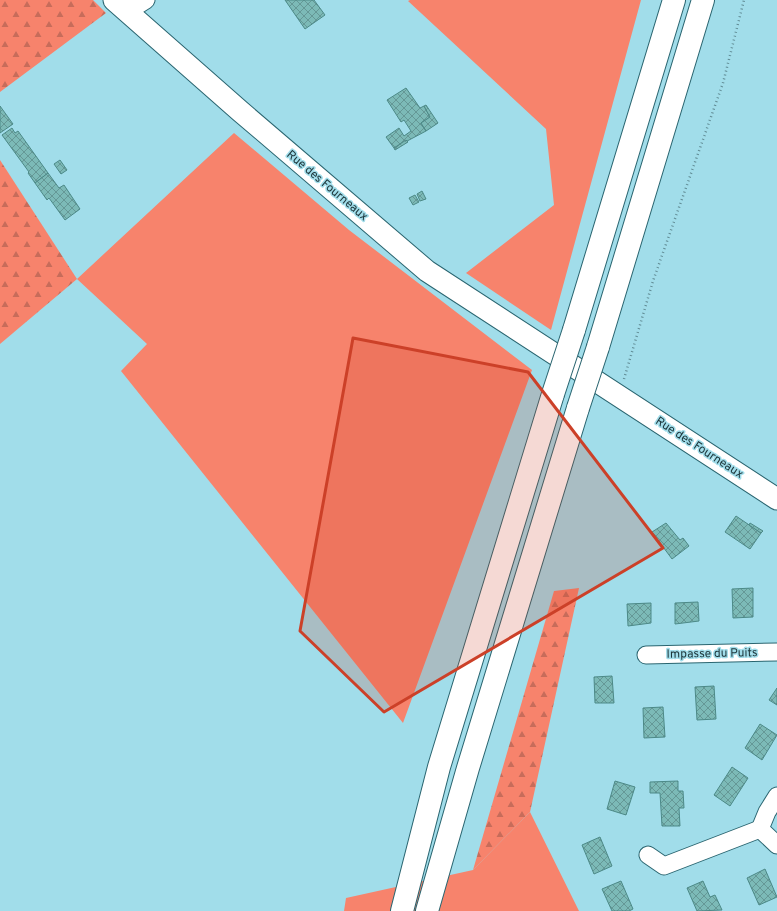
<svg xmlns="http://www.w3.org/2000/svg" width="777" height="911" font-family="Overpass,sans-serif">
  <defs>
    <pattern id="forest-firs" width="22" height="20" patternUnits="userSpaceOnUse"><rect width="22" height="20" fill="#f7836c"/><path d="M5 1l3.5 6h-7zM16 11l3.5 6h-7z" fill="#c76c5a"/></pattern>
    <pattern id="building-cross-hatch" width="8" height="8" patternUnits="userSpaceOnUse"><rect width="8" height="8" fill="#7cbab7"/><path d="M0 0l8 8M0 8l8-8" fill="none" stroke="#659896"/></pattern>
  </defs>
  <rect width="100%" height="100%" fill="#a1ddea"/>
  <g fill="#f7836c">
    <path d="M410,0H641L551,330L466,273L554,205L546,129L408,1Z"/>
    <path d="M234,133L349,230L532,370L403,723L121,371L147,344L77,279Z"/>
    <path d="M530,812L579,911H344L346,898L473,870Z"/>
  </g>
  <g fill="url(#forest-firs)">
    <path d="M0,0H93L106,13L0,92Z"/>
    <path d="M0,160L77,279L0,344Z"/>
    <path d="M579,588L530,812L473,870L554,591Z"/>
  </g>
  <g fill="url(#building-cross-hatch)" stroke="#4c8987">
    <path d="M285,0H314L325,15L305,29Z"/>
    <path d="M406,88L420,108L424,106L430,117L421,123L426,131L394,148L386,137L399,128L404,136L411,131L404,120L401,122L387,100Z"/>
    <path d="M426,105L438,123L426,131L421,123L430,117L424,106Z"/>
    <path d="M0,106L13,124L0,133Z"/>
    <path d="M12,128L15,133L18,131L48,173L35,183L28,173L29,172L2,135Z"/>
    <path d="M406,140L408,142L395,150L394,148Z"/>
    <path d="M60,160L67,170L61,174L54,164Z"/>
    <path d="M48,173L59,188L64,185L80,209L65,220L49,198L47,200L35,183Z"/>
    <path d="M422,191L426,199L420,201L417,194Z"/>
    <path d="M415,195L419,202L413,205L409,198Z"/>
    <path d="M736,516L761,533L750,549L725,532Z"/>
    <path d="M666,523L680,540L683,538L689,546L672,559L652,532Z"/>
    <path d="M750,523L763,531L761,533L749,525Z"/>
    <path d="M753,588V617L733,618L732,589Z"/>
    <path d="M698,602L699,621L675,624V603Z"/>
    <path d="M651,603V623L628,626L627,604Z"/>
    <path d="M612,676L614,703H595L594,677Z"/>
    <path d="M714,686L716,719L697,720L695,687Z"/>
    <path d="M777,688V705L769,700Z"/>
    <path d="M663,707L665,737L644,738L643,708Z"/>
    <path d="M760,724L777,735L762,760L745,748Z"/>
    <path d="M732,767L748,778L730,806L714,795Z"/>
    <path d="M615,781L635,787L626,815L607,809Z"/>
    <path d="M678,781V791H683L684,808H679L680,826H662L660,793H650V782Z"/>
    <path d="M600,837L612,866L594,874L582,845Z"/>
    <path d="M765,869L777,897L759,905L747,878Z"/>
    <path d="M621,881L633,909L629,911H612L602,889Z"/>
    <path d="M703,881L710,897L715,895L722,910L697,911L687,888Z"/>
  </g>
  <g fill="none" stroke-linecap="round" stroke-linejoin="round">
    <defs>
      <g id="minor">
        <path d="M127,12L146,0"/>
        <path d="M646,655L777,652"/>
        <path d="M777,796L767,812L760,829L777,845"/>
        <path d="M648,855L664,866L760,829"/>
      </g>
      <path id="tertiary" d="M114,0L240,111L427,271L777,499"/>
      <g id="trunk">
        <path d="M574,330L674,0"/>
        <path d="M598,347L703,0"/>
        <path d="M402,911L439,767L553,394"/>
        <path d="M427,911L468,768L578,408"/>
      </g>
    </defs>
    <use href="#minor" stroke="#2a6570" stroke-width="19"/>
    <use href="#tertiary" stroke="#2a6570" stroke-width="23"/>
    <use href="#trunk" stroke="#2a6570" stroke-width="24"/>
    <path stroke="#618c95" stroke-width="2.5" stroke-dasharray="1 3" stroke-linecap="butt" d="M624,379L653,281L723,83L744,0"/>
    <use href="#minor" stroke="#fff" stroke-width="17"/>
    <use href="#tertiary" stroke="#fff" stroke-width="21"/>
    <use href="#trunk" stroke="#fff" stroke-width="22"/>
    <defs>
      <g id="trunk-bridge">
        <path d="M553,394L574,330"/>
        <path d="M578,408L598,347"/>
      </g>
    </defs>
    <use href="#trunk-bridge" stroke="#2a6570" stroke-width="24" stroke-linecap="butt"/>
    <use href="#trunk-bridge" stroke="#fff" stroke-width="22"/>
  </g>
  <path fill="#cc4028" fill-opacity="0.2" stroke="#cc4028" stroke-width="3" stroke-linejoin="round" d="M353,338L528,372L663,548L384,712L300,631Z"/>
  <g text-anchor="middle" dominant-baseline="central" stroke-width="3" stroke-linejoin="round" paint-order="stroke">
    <g font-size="12" fill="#1c353a" stroke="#a1ddea">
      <text transform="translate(327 186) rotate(40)">Rue des Fourneaux</text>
      <text transform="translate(699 448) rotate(33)">Rue des Fourneaux</text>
      <text transform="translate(712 654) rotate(-1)">Impasse du Puits</text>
    </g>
  </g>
</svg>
